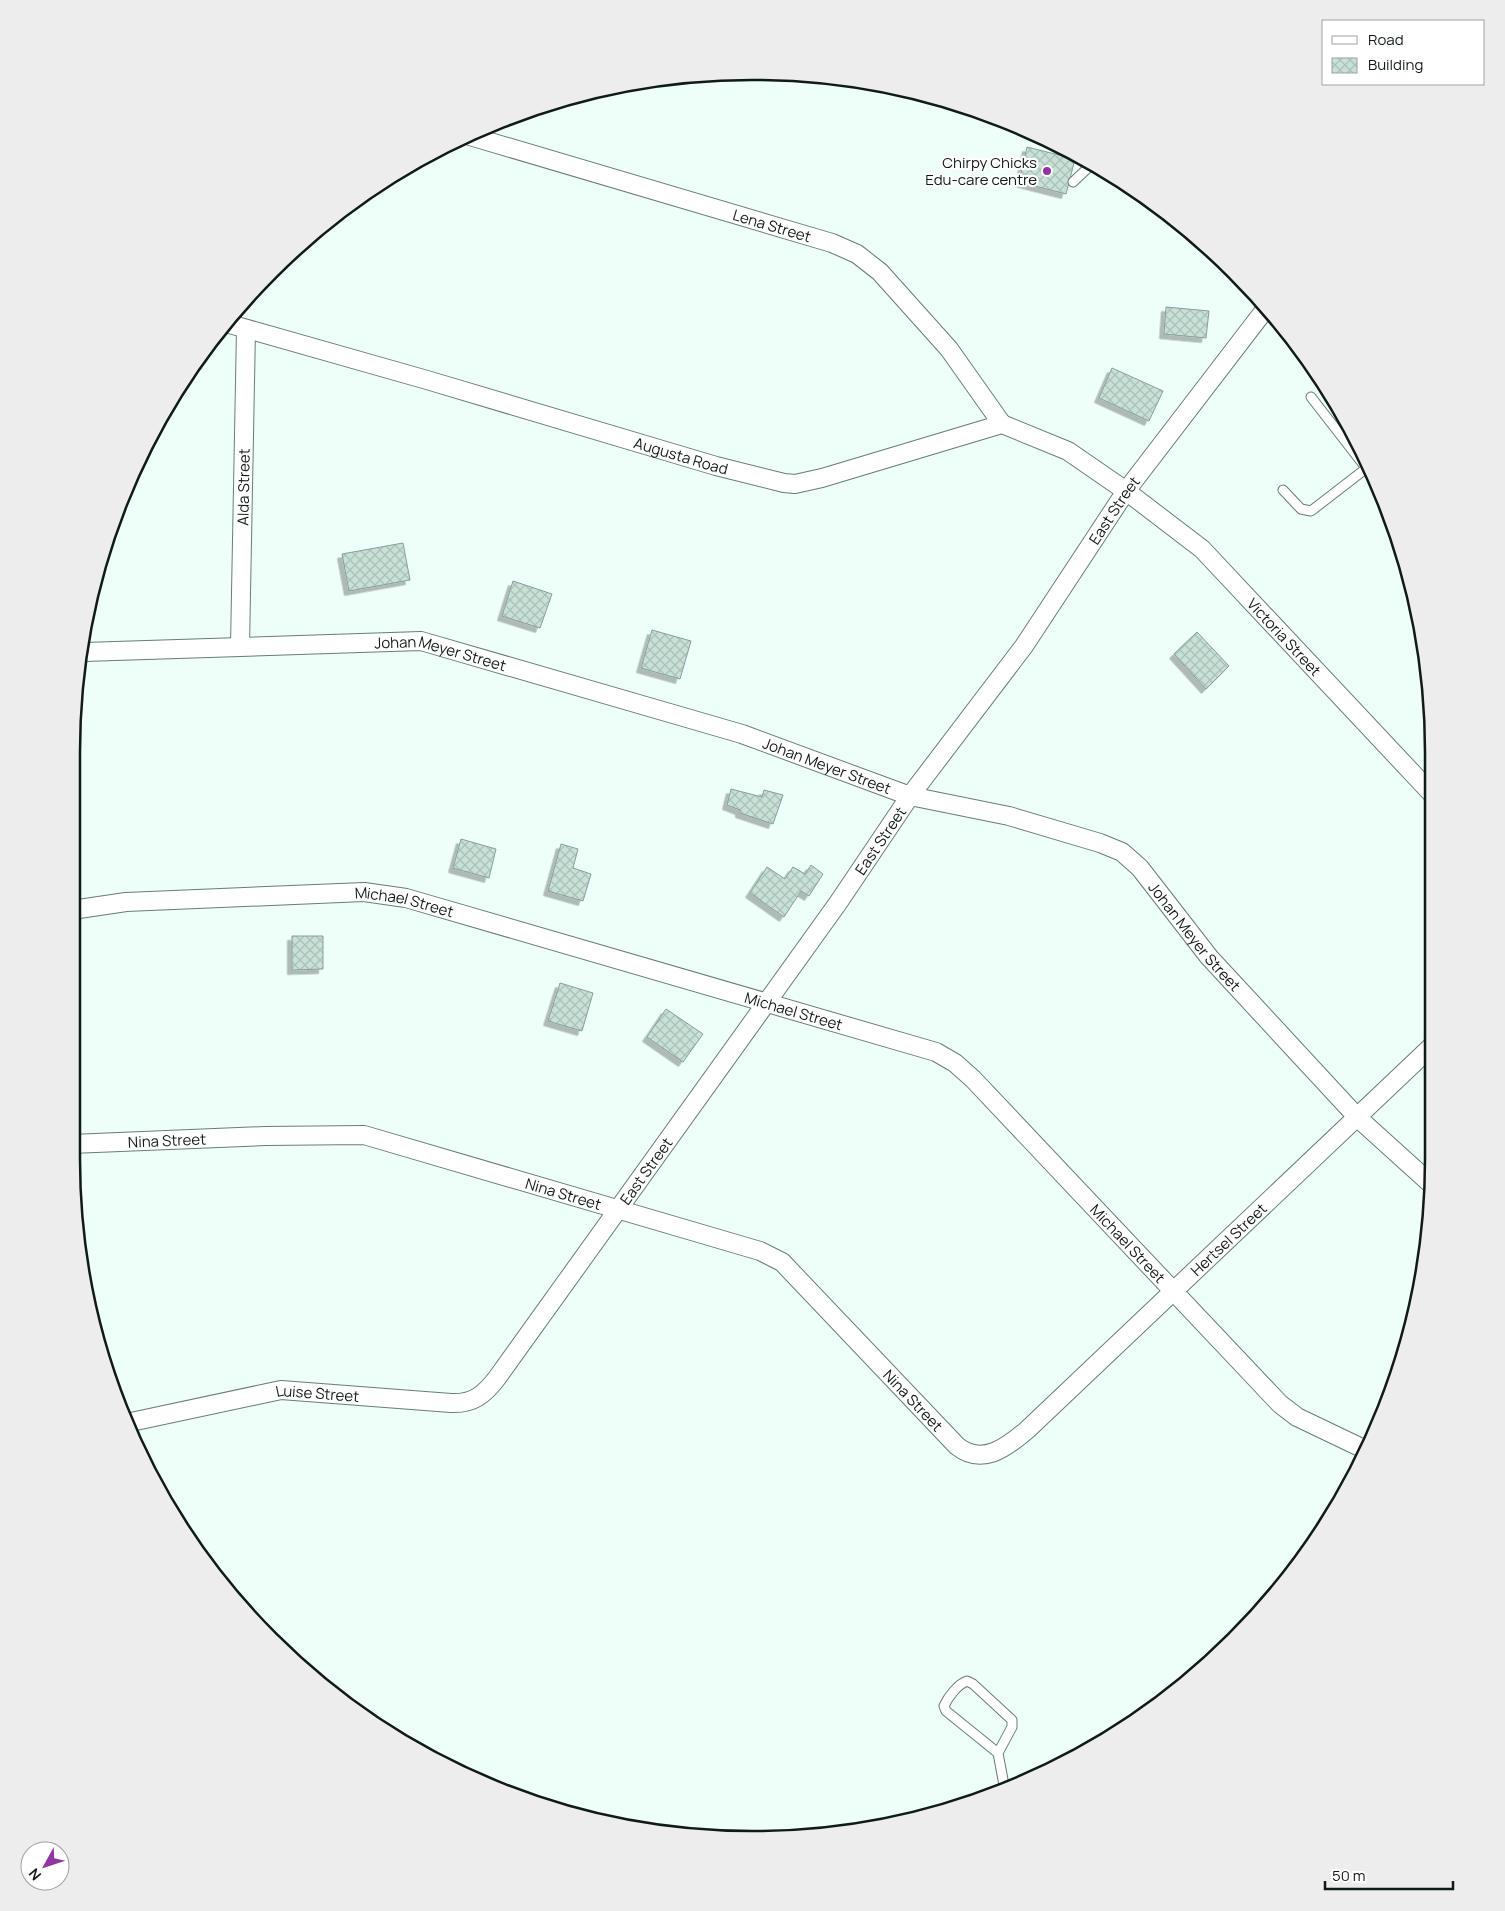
<svg xmlns="http://www.w3.org/2000/svg" width="1505" height="1911" font-family="Manrope,sans-serif">
  <defs>
    <pattern id="building-cross-hatch" width="8" height="8" patternUnits="userSpaceOnUse" patternTransform="scale(1.25)"><rect width="8" height="8" fill="#c7e1d7"/><path d="M0 0l8 8M0 8l8-8" fill="none" stroke="#aac0b8"/></pattern>
    <filter id="shadow"><feDropShadow dx="-4.5" dy="4.5" stdDeviation="0" flood-color="#0004"/></filter>
  </defs>
  <rect width="100%" height="100%" fill="#eefef8"/>
  <g fill="url(#building-cross-hatch)" stroke="#87a097" filter="url(#shadow)">
    <path d="M1027,147L1075,159L1066,194L1019,182Z"/>
    <path d="M1166,307L1209,311L1206,338L1164,334Z"/>
    <path d="M1112,368L1163,391L1149,421L1099,398Z"/>
    <path d="M403,543L410,580L349,591L342,554Z"/>
    <path d="M513,581L552,594L540,628L502,616Z"/>
    <path d="M652,630L691,641L680,679L641,668Z"/>
    <path d="M1197,632L1229,666L1206,689L1174,654Z"/>
    <path d="M731,789L762,797L764,790L783,795L773,824L740,813V810L727,805Z"/>
    <path d="M461,839L496,849L489,878L453,868Z"/>
    <path d="M561,844L578,849L573,868L591,874L583,901L548,891Z"/>
    <path d="M811,865L823,874L809,896L801,891L784,917L750,893L767,867L785,879L793,867L805,874Z"/>
    <path d="M292,936H323V969L292,970Z"/>
    <path d="M560,983L593,993L582,1031L548,1021Z"/>
    <path d="M666,1009L703,1034L683,1062L647,1037Z"/>
  </g>
  <g fill="none" stroke-linecap="round" stroke-linejoin="round">
    <defs>
      <g id="service">
        <path d="M1073,182L1091,165"/>
        <path d="M1311,397L1370,473"/>
        <path d="M1283,490L1301,509L1311,511L1368,467"/>
        <path d="M998,1753L946,1711L944,1706C948,1697 958,1684 967,1681L973,1684L1012,1720V1727L998,1753L1004,1785"/>
      </g>
      <g id="minor">
        <path id="s1" d="M470,136L832,243L857,254L880,272L949,349L1002,424"/>
        <path id="s2" d="M226,323L427,380L716,466L784,483L795,484L822,478L1002,424L1068,451L1126,491L1202,549L1433,795"/>
        <path id="s3" d="M240,646L246,329"/>
        <path id="s4" d="M84,652L421,641L742,734L910,796L1009,816L1100,843L1122,852L1140,868L1209,957L1358,1118L1431,1184"/>
        <path id="s5" d="M72,910L126,902L364,892L406,898L936,1052L955,1063L973,1079L1280,1404L1297,1417L1366,1450"/>
        <path id="s6" d="M71,1144L265,1136L364,1135L760,1251L782,1262L957,1446C982,1466 1006,1448 1027,1430L1433,1045"/>
        <path id="s7" d="M131,1422L281,1390L451,1403C473,1404 484,1395 497,1378L838,903L910,796L1024,646L1126,491L1267,307"/>
      </g>
    </defs>
    <use href="#service" stroke="#667e76" stroke-width="11"/>
    <use href="#minor" stroke="#667e76" stroke-width="20"/>
    <use href="#service" stroke="#fff" stroke-width="9"/>
    <use href="#minor" stroke="#fff" stroke-width="18"/>
  </g>
  <circle fill="#9136a1" stroke="#fff" stroke-width="2" cx="1047" cy="171" r="5"/>
  <g text-anchor="middle" dominant-baseline="central" stroke-width="4.5" stroke-linejoin="round" paint-order="stroke">
    <g font-size="15" fill="#101a17" stroke="#fff" text-anchor="end">
      <text x="1037" y="162">Chirpy Chicks<tspan x="1037" dy="17">Edu-care centre</tspan></text>
    </g>
    <g font-size="15" fill="#101a17" stroke="#fff">
      <text stroke="none"><textPath href="#s1" startOffset="315">Lena Street</textPath></text>
      <text stroke="none"><textPath href="#s2" startOffset="474">Augusta Road</textPath></text>
      <text stroke="none"><textPath href="#s3" startOffset="159">Alda Street</textPath></text>
      <text stroke="none"><textPath href="#s7" startOffset="1444">East Street</textPath></text>
      <text stroke="none"><textPath href="#s2" startOffset="1165">Victoria Street</textPath></text>
      <text stroke="none"><textPath href="#s4" startOffset="358">Johan Meyer Street</textPath></text>
      <text stroke="none"><textPath href="#s4" startOffset="762">Johan Meyer Street</textPath></text>
      <text stroke="none"><textPath href="#s7" startOffset="1039">East Street</textPath></text>
      <text stroke="none"><textPath href="#s5" startOffset="334">Michael Street</textPath></text>
      <text stroke="none"><textPath href="#s4" startOffset="1182">Johan Meyer Street</textPath></text>
      <text stroke="none"><textPath href="#s5" startOffset="739">Michael Street</textPath></text>
      <text stroke="none"><textPath href="#s6" startOffset="96">Nina Street</textPath></text>
      <text stroke="none"><textPath href="#s7" startOffset="634">East Street</textPath></text>
      <text stroke="none"><textPath href="#s6" startOffset="501">Nina Street</textPath></text>
      <text stroke="none"><textPath href="#s6" startOffset="1341">Hertsel Street</textPath></text>
      <text stroke="none"><textPath href="#s5" startOffset="1159">Michael Street</textPath></text>
      <text stroke="none"><textPath href="#s7" startOffset="190">Luise Street</textPath></text>
      <text stroke="none"><textPath href="#s6" startOffset="921">Nina Street</textPath></text>
    </g>
  </g>
  <path d="M0 0H1505V1911H0ZM752 80H753A672 672 0 0 1 1425 752V1159A672 672 0 0 1 753 1831H752A672 672 0 0 1 80 1159V752A672 672 0 0 1 752 80Z" fill="#ecedec" fill-rule="evenodd"/>
  <path fill="none" stroke="#101a17" stroke-width="2.5" d="M752 80H753A672 672 0 0 1 1425 752V1159A672 672 0 0 1 753 1831H752A672 672 0 0 1 80 1159V752A672 672 0 0 1 752 80Z"/>
  <rect x="1322" y="20" width="162" height="65" fill="#ffffff" stroke="#9fa3a2"/>
  <rect x="1332" y="36" width="25" height="8" fill="#ffffff" stroke="#9fa3a2"/>
  <text x="1368" y="45" font-size="15" fill="#101a17">Road</text>
  <rect x="1332" y="58" width="25" height="15" fill="url(#building-cross-hatch)" stroke="#9fa3a2"/>
  <text x="1368" y="70" font-size="15" fill="#101a17">Building</text>
  <g transform="translate(45 1866) rotate(230)"><circle r="24" fill="#ffffff" stroke="#9fa3a2"/>
  <path d="M0-4L9 19L0 12L-9 19Z" fill="#9136a1"/>
  <text y="-8" font-size="14" font-weight="bold" text-anchor="middle" fill="#101a17">N</text>
  </g>
  <path d="M1325 1881v8h128v-8" fill="none" stroke="#101a17" stroke-width="2.5"/>
  <text x="1332" y="1881" font-size="15" fill="#101a17" stroke="#ffffff" stroke-width="4" paint-order="stroke">50 m</text>
</svg>
